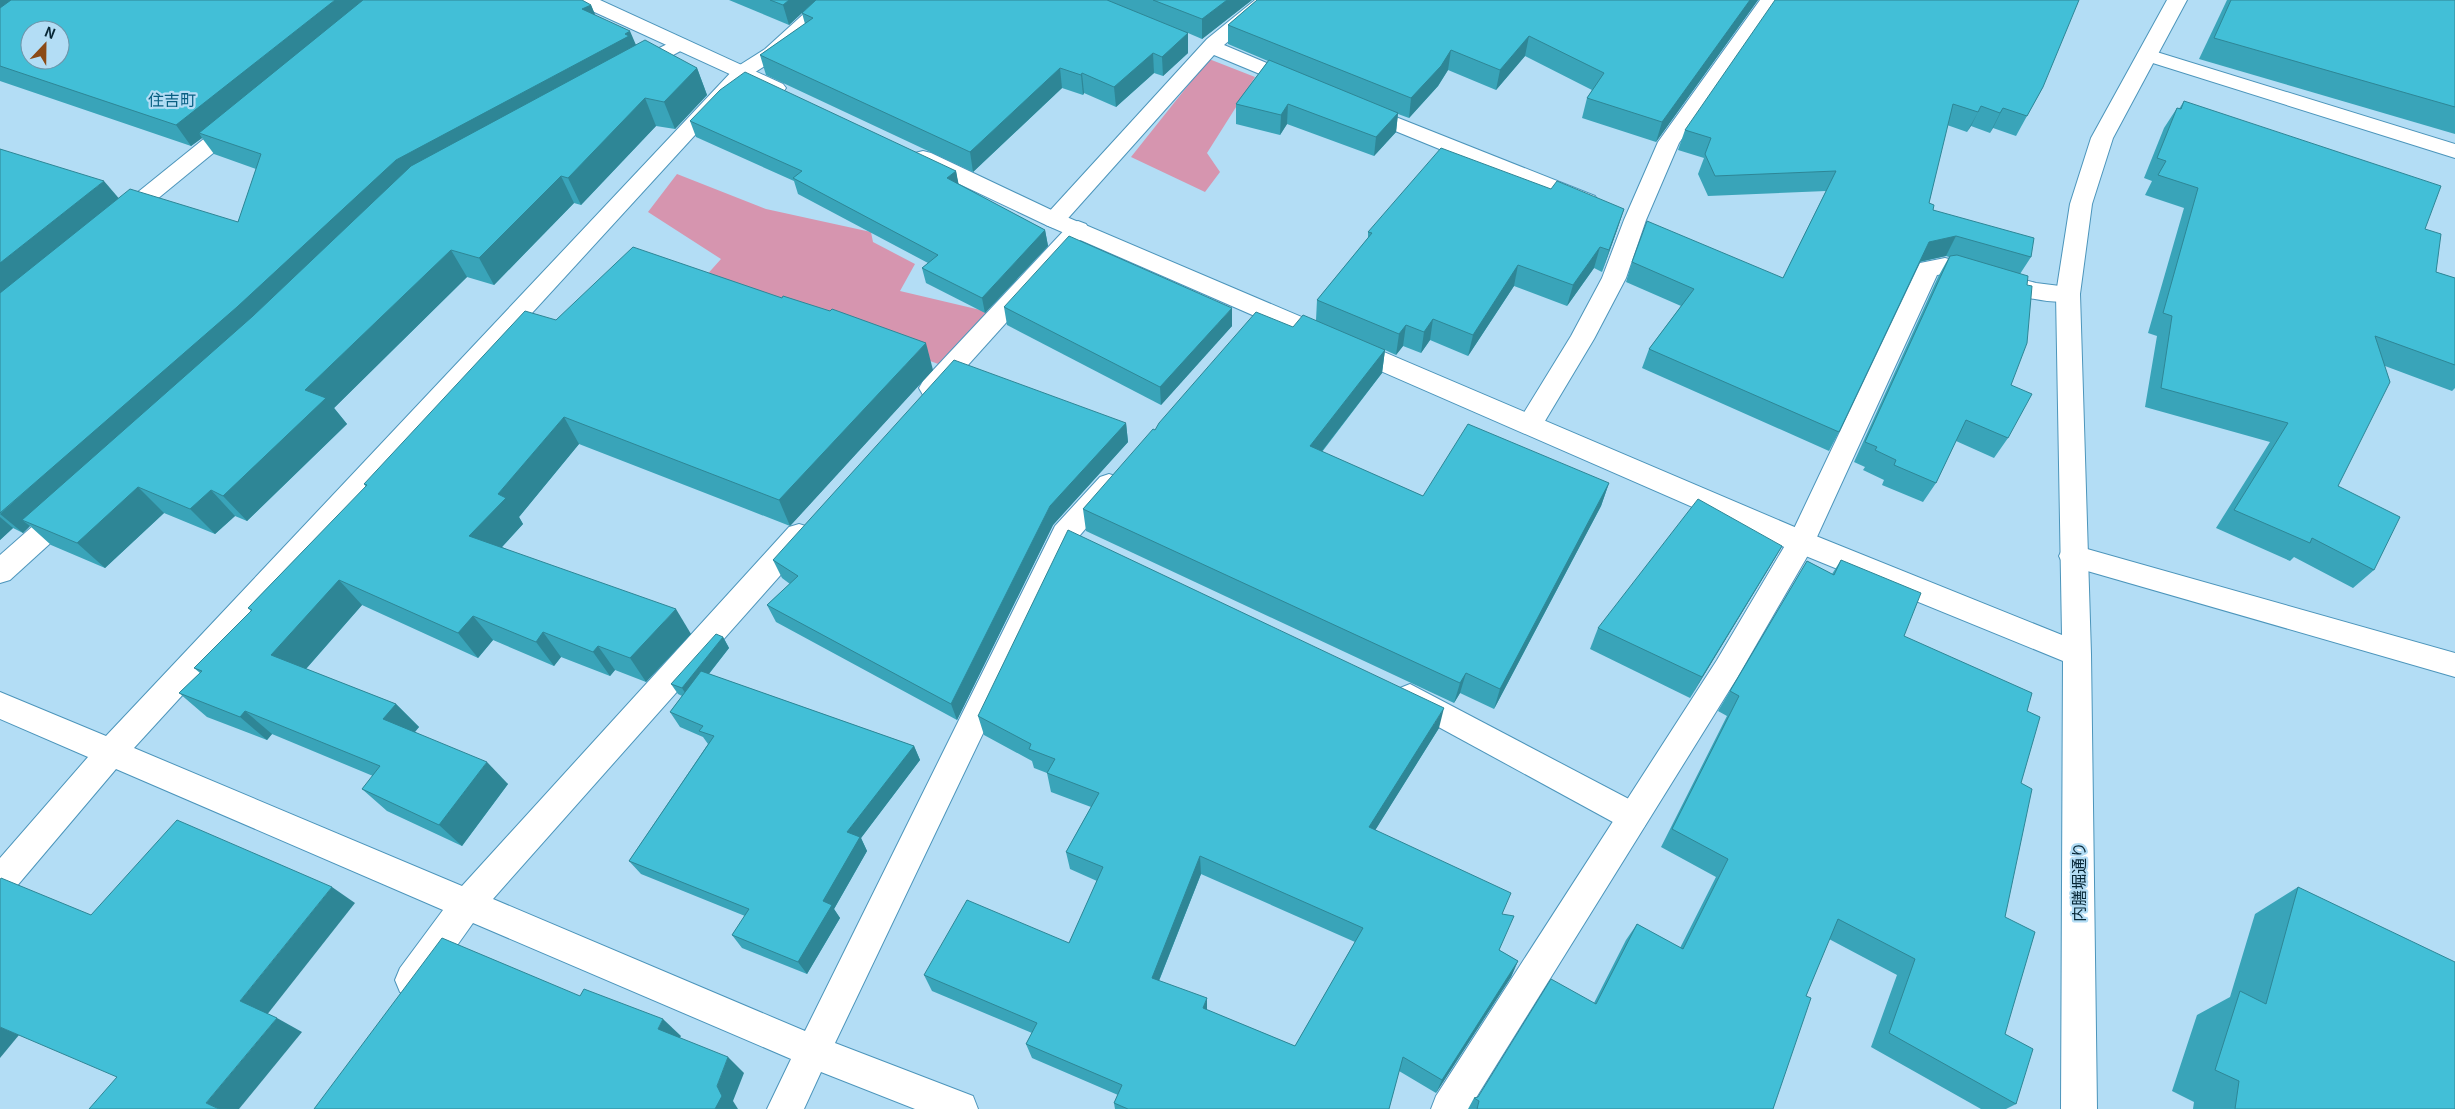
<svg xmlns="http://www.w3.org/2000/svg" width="2455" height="1109" font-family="Georgia,'Noto Sans JP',serif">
  <rect width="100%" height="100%" fill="#b3ddf5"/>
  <g fill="#d695af">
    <path d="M1209,59L1255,77L1207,153L1220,172L1205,192L1131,157Z"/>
    <path d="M677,174L766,209L871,232L873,242L915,264L900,291L989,312L941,365L704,278L721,259L648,212Z"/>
  </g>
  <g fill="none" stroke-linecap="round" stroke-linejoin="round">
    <defs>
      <path id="service" d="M1410,684L1644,807L1649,817L1644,827L1633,831L1622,827L1400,706L1395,697L1400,688Z"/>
      <g id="minor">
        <path d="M819,0H840L779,57L749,76L134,748L462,886L789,527L799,524L809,527L813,535L809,543L493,899L805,1031L1055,526L1100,477L1109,474L1118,477L1122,484L1118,491L1075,541L835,1043L973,1096L978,1109H915L821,1072L804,1109H767L791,1059L473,923L424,992L412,997L400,992L395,980L400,968L443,910L116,769L11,893L0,897V858L88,757L0,719V692L106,736L735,68L765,49Z"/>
        <path d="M1255,0H1277L1224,45L1305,79L1308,83L1305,87L1298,89L1291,87L1214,55L1062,225L1054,228L1046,225L1043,220L1046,215L1207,39Z"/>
        <path d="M1760,0H1780L1679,143L1646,220L1626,278L1594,339L1539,431L1530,434L1521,431L1517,424L1571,336L1602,278L1624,220L1658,142Z"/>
        <path d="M679,38L686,40L689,44L686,48L640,73L633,75L626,73L623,69L626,65Z"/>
        <path d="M2147,49L2455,144V158L2140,59L2137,55L2140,51Z"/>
        <path d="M1363,104L1595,196L1598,201L1595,206L1587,208L1579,206L1356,115L1352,110L1356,105Z"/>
        <path d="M238,115L245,117L249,122L245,127L128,223L120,226L112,223L109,218L112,213L231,117Z"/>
        <path d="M1078,221L1086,224L1089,229L1086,234L941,395L932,397L923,395L919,388L923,381L1070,224Z"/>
        <path d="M1945,258L2036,283L2076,288L2080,294L2076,300C2045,309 1978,283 1945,274L1937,275L1811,550L1737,678L1469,1109H1431L1436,1096L1717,660L1790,537L1920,263Z"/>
        <path d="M68,500L77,503L81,511L77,519L10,580L0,583V555L59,503Z"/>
        <path d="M2073,545L2455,653V677L2063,564L2059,556L2063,548Z"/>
      </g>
      <g id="tertiary">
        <path d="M574,0H600L783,84L786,88L783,92L776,94L769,92L577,4Z"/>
        <path d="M2167,0H2187L2113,138L2092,204L2080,294L2091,654L2097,1109H2061L2063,661L1791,550L1046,225L915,163L912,158L915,153L923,151L931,153L1062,215L1811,534L2062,635L2056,294L2070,204L2091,138Z"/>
      </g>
    </defs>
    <use href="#service" stroke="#4c95bb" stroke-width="2"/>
    <use href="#minor" stroke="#4c95bb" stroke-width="2"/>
    <use href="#tertiary" stroke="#4c95bb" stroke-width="2"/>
    <use href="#service" fill="#fff" fill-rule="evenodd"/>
    <use href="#minor" fill="#fff" fill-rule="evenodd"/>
    <use href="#tertiary" fill="#fff" fill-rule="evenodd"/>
  </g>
  <g fill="#39a4b9" fill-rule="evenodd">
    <path d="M0,0L591,5L595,15L636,45L697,68L707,95L675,129L656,126L581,205L574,203L494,285L467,277L334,408L347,424L247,521L235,516L215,534L164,513L105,568L51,545L30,526L23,533L13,528L0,540V149L118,198L238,222L256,169L214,154L202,138L191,146L0,81Z"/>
    <path d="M729,0H816L789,25Z"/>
    <path d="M816,0H1252L1202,39L1188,33V53L1163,76L1154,73L1116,107L1084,93L1083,95L1062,88L973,172L766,75L760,55L805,24L802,13Z"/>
    <path d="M1257,0H1758L1656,142L1582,118L1587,98L1592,90L1525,56L1496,90L1448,70L1438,86L1409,118L1398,114L1396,132L1374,156L1287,124L1280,135L1236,124V104L1268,61L1228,44V25Z"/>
    <path d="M2227,0H2455V134L2199,59Z"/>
    <path d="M2043,87L2016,136L1993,128L1990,133L1971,126L1967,132L1947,125L1929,203L1933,210L2031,257L2020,274L2011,385L2008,438L1994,458L1956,441L1936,483L1923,502L1882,485L1884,480L1863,470L1865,467L1854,462L1938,277L1949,257L1946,256L1920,262L1839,432L1829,451L1642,368L1649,349L1681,306L1626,282L1632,262L1783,278L1826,191L1708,196L1698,174L1704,158L1678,150L1685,130Z"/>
    <path d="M2184,101L2425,229L2436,272L2455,278V388L2452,391L2385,366L2338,486L2374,570L2353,588L2294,557L2290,561L2216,528L2270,442L2145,407L2157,336L2148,333L2184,208L2145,195L2152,181L2144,178L2164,128L2177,108L2179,109Z"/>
    <path d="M690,121L956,171L958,184L1045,230L1048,246L985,313L926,283L922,268L928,263L798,194L794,181L696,137Z"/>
    <path d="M1551,189L1624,209L1617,230L1602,272L1594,268L1567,306L1514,286L1468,356L1430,340L1421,353L1403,346L1396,355L1385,350L1382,373L1322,452L1423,496L1609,483L1601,506L1494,709L1460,693L1454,703L1086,531L1083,509L1155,430L1293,327L1316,320L1317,300L1368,238V232Z"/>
    <path d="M1004,307L1232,326L1161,405L1007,325Z"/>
    <path d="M556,320L933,370L790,526L579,444L519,517L523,524L502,547L691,634L646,682L615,670L610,676L561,657L554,666L493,640L478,658L362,605L306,669L396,704L419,727L415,732L508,784L462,846L387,811L362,789L373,776L272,734L267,740L207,717L179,693L200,673L194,668L251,611L248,608L366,487L364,484Z"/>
    <path d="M1126,423L1128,442L1053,525L957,720L776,622L767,605L790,584L782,578L773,560Z"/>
    <path d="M1782,546L1769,568L1690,698L1590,649L1598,628Z"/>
    <path d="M1841,560L1904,636L2027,711L2021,783L2005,917V1034L2016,1104L2006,1109H1981L1871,1047L1897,975L1829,939L1806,996L1773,1109H1468L1474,1098L1478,1097L1594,1003L1626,940L1637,924L1680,948L1716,877L1661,847L1727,716L1718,711L1807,561L1832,574Z"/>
    <path d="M723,637L729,648L709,674L914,746L920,760L861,838L867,851L834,909L840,918L807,974L742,948L732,935L745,916L641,874L629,861L708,744L703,737L680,727L670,712L682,696L678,694L671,684Z"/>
    <path d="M978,716L1439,728L1375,830L1502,914L1499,950L1518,961L1511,977L1436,1093L1399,1071L1389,1109H1115L1114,1103L1118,1095L1032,1058L1026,1044L1032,1033L932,991L924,975L1069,943L1097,881L1070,869L1066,852L1091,807L1051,792L1047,773L1034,768L1032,761L984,735ZM1201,874L1355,942L1295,1046L1207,1010L1159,981Z"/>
    <path d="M2298,887L2455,1109H2193L2194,1102L2172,1091L2197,1015L2230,997L2255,914Z"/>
  </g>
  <g fill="#2e8696">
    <path d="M0,0H27L0,19Z"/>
    <path d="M335,0H373L199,133L202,138L191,146L176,125Z"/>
    <path d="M789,0H816L789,25L783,5Z"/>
    <path d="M1227,0H1252L1202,39V19Z"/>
    <path d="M1750,0H1758L1656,142L1662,122Z"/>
    <path d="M591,5L600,26L582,9Z"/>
    <path d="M630,31L639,52L22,520L30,526L23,533L0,514L396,160Z"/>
    <path d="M1188,33V53L1163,76L1162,57Z"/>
    <path d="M1529,36L1525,56L1496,90L1500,70Z"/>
    <path d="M1451,50L1448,70L1438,86L1409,118L1411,98Z"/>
    <path d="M1153,53L1154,73L1116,107L1114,87Z"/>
    <path d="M697,68L707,95L675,129L664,102Z"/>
    <path d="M1060,68L1062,88L973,172L970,152Z"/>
    <path d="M1082,73L1084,93L1083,95L1081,75Z"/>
    <path d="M645,98L656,126L581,205L568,178Z"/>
    <path d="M1288,104L1287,124L1280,135L1281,115Z"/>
    <path d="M1981,106L1971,126L1967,132L1978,112Z"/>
    <path d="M2003,108L1993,128L1990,133L2000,113Z"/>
    <path d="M1398,113L1396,132L1374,156L1376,137Z"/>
    <path d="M956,171L959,186L947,178Z"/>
    <path d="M561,176L574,203L494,285L479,258Z"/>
    <path d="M104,181L122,202L0,300V263Z"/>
    <path d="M1624,209L1617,230L1602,272L1609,250Z"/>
    <path d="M1045,230L1048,246L985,313L982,298Z"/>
    <path d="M1956,236L1946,256L1918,262L1929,242Z"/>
    <path d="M1600,247L1594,268L1567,306L1573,285Z"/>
    <path d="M451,250L467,277L334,408L347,424L247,521L223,496L305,390Z"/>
    <path d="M1518,265L1514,286L1468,356L1473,335Z"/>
    <path d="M1232,308V326L1161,405L1160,387Z"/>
    <path d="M1433,319L1430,340L1421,353L1424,332Z"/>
    <path d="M1406,325L1403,346L1396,355L1399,334Z"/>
    <path d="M926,343L933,370L790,526L779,500Z"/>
    <path d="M1385,350L1382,373L1308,469L1310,446Z"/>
    <path d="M564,417L579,444L519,517L523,524L489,561L469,536L498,494Z"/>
    <path d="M1126,423L1128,442L1053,525L957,720L951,704L1050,506Z"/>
    <path d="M1609,483L1601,506L1494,709L1500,689Z"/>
    <path d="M138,487L164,513L105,568L77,543Z"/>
    <path d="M211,490L235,516L215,534L190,509Z"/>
    <path d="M0,517L13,528L0,540Z"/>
    <path d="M1782,546L1769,568L1690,698L1702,677Z"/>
    <path d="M339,580L362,605L297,679L271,655Z"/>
    <path d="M676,609L691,634L646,682L630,658Z"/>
    <path d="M473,616L493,640L478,658L458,633Z"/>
    <path d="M543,632L561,657L554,666L536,642Z"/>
    <path d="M723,637L729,648L689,699L682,688Z"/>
    <path d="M598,646L615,670L610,676L593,652Z"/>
    <path d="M1466,673L1460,693L1454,703L1460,683Z"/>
    <path d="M396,704L419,727L406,742L383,719Z"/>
    <path d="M1444,708L1439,728L1366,845L1369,827Z"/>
    <path d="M245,711L272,734L267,740L240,717Z"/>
    <path d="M914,746L920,760L861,838L867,851L834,909L840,918L807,974L798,962L823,901L847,832Z"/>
    <path d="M487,762L508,784L462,846L439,825Z"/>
    <path d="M1200,856L1201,874L1154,993L1152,978Z"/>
    <path d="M332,887L355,903L266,1016L240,1001Z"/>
    <path d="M1518,961L1511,977L1436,1093L1442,1080Z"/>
    <path d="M1207,998V1013L1203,1008Z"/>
    <path d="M277,1018L302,1032L239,1109H219L206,1103Z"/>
    <path d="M663,1019L681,1036L676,1045L658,1029Z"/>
    <path d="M0,1027L19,1035L0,1058Z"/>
    <path d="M728,1057L744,1073L733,1101L738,1109H715L717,1086Z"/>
  </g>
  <g fill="#42bfd7" stroke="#2e8696" fill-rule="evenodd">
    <path d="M11,0H335L176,125L0,66V8ZM30,30H60V60H30Z"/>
    <path d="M363,0H582L591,5L582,9L630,31L625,34L629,36L396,160L237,307L0,513V293L130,189L238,222L261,154L199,133Z"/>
    <path d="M770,0H789L783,5Z"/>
    <path d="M816,0H1107L1188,33L1162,57L1153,53L1114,87L1082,73L1081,75L1060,68L970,152L760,55L813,18L802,13Z"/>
    <path d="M1153,0H1227L1202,19Z"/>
    <path d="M1257,0H1750L1662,122L1587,98L1604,73L1529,36L1500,70L1451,50L1441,66L1411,98L1228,25Z"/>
    <path d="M1775,0H2079L2043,87L2027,116L2003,108L2000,113L1981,106L1978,112L1953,104L1929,203L1934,205L1933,210L2034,238L2031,257L1956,236L1929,242L1839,432L1649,349L1694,289L1632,262L1647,221L1783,278L1836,171L1715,176L1705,154L1711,138L1685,130Z"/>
    <path d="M2231,0H2455V107L2214,38Z"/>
    <path d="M645,40L697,68L664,102L645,98L568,178L561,176L479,258L451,250L305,390L326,398L223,496L211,490L190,509L138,487L77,543L22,520L253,316L411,166Z"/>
    <path d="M1269,60L1398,113L1376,137L1288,104L1281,115L1236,104Z"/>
    <path d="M745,72L956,171L947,178L1045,230L982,298L922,268L938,255L793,178L802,171L690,121L720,90Z"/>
    <path d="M2184,101L2441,186L2425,229L2441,234L2436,272L2455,278V365L2375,336L2390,382L2338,486L2400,517L2374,570L2312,538L2310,543L2234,510L2288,423L2161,388L2172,316L2163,313L2198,188L2158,175L2166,161L2157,158L2177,108L2181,109Z"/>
    <path d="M1441,148L1551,189L1557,181L1624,209L1609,250L1600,247L1573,285L1518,265L1473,335L1433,319L1424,332L1406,325L1399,334L1317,300L1372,233L1368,232Z"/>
    <path d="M0,149L104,181L0,263Z"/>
    <path d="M1069,236L1232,308L1160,387L1004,307Z"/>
    <path d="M633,247L782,298L783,296L830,311L832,309L926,343L779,500L564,417L498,494L506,498L469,536L676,609L630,658L598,646L593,652L543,632L536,642L473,616L458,633L339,580L271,655L396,704L383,719L487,762L439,825L362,789L380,766L245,711L240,717L179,693L202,671L194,668L252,610L248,608L367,485L364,484L525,311L556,320Z"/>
    <path d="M1957,255L2028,276L2027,285L2032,286L2027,343L2011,385L2032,394L2008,438L1966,420L1936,483L1894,465L1896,460L1875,450L1877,447L1865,442L1950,256Z"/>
    <path d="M1256,312L1293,327L1303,315L1385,350L1310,446L1423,496L1468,424L1609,483L1500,689L1466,673L1460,683L1083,509L1153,429L1155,430L1159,423Z"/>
    <path d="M954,360L1126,423L1050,506L951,704L767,605L798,576L773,560Z"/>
    <path d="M1698,499L1782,546L1702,677L1598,628Z"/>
    <path d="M1068,530L1444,708L1369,827L1511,893L1502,914L1514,916L1499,950L1518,961L1442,1080L1403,1057L1389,1109H1128L1114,1103L1122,1085L1026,1044L1037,1023L924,975L967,900L1069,943L1103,867L1066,852L1099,793L1047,773L1055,759L1029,749L1031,744L978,716ZM1200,856L1363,928L1295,1046L1203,1008L1207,998L1152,978Z"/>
    <path d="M1841,560L1921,593L1904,636L2032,693L2027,711L2040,717L2021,783L2032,789L2005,917L2035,932L2005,1034L2033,1049L2016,1104L1889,1033L1915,959L1838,919L1806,996L1811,998L1773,1109H1477L1479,1101L1474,1098L1478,1097L1551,979L1596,1004L1637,924L1683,949L1728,859L1672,829L1739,696L1730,691L1807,561L1834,575Z"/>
    <path d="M716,634L723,637L682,688L671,684Z"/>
    <path d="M701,671L914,746L847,832L860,837L823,901L832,905L798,962L732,935L749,909L629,861L714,736L699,731L703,726L670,712Z"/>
    <path d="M177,820L332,887L240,1001L277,1018L206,1103L219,1109H89L117,1077L0,1027V880L1,878L91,915Z"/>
    <path d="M2298,887L2455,962V1109H2235L2239,1081L2215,1070L2240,991L2266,1004Z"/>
    <path d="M442,938L580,996L584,989L663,1019L658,1029L728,1057L717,1086L722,1096L715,1109H314Z"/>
  </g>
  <g text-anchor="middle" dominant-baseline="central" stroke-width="4.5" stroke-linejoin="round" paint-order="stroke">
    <g font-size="16" fill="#085f82" stroke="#b3ddf5">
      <text x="172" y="99">住吉町</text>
    </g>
    <g font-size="16" fill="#072736" stroke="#b3ddf5">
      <text transform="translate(2078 882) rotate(-90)">内膳堀通り</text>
    </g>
  </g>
  <g transform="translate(45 45) rotate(22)"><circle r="24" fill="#b3ddf5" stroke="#6e94a9"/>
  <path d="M0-4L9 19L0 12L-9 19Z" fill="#8b4a16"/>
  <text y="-8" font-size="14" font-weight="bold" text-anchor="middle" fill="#072736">N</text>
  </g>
</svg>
